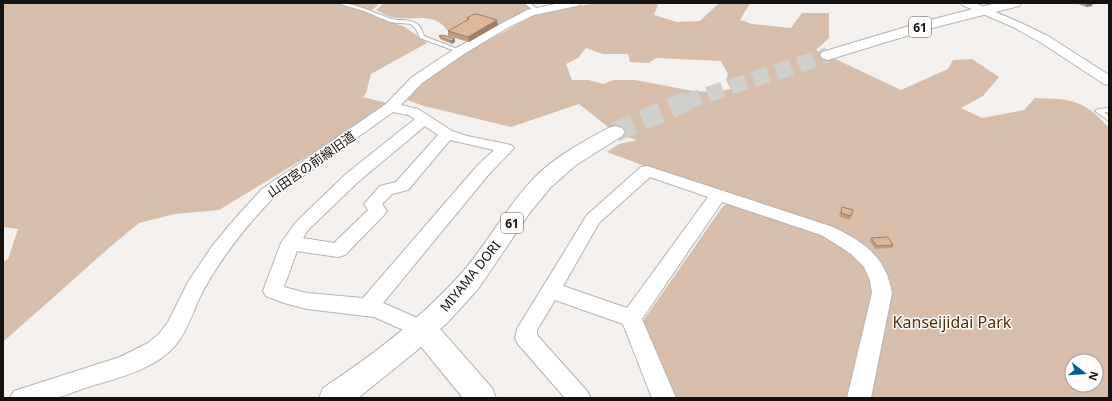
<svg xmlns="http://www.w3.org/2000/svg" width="1112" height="401" font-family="'Noto Sans','Noto Sans JP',sans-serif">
  <rect width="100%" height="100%" fill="#f3f0ed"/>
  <g fill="#d7beab" fill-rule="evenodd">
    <path d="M3,3H380L369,13L405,27L427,43L371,74L366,93L363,97L387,103L333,141L219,210L175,214L139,223L110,247L3,342V262L8,259L18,229L3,227Z"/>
    <path d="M384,3H527L536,10L503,26C473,17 475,15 448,31C434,10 410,22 391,17C386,16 381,12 376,10Z"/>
    <path d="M598,3H655L658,5L654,15L677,22L700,21L719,3H750L740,20L752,24L791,28L802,13H829V38L816,50L901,90L948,69L953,60L972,59L999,77L983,96L961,108L982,118L1024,110L1035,98C1070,99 1084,99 1109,128V398H859L879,277L846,241L647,171L642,165L607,152L619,144L637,140L617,134L579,104L511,127L424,106L404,99L434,69L543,11ZM586,48L603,54H628L630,62L649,63L656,58L721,61L728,74L726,80L731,89L714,92L693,91L635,80H614L603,84L589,80H572L566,64L578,58ZM1072,361H1096V385H1072Z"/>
    <path d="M730,204L822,234L860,260L874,283L849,398H675L642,326L643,321L723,206Z"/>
  </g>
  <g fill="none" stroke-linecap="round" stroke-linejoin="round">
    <path stroke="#d1cfcc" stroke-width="16" stroke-dasharray="16 8" stroke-linecap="butt" d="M685,102L828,55"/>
    <path stroke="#d1cfcc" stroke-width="20" stroke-dasharray="20 10" stroke-linecap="butt" d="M615,132L687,101"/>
    <defs>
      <g id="lane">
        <path d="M337,3C357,3 373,13 392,19C398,21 407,19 413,22C420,24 422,30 424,36L463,51L458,52L420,38L416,29L411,24L390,22L364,11Z"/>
        <path d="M524,3H530L539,10L534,11Z"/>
        <path d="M1109,108V112H1104L1109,116V121L1095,111L1098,109Z"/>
      </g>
      <g id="street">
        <path d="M560,3H582L577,6L534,15L507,28L464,54L422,83L401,105L418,109L452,131L467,136L511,145L514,148L489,174L383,303L431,324L434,330L431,336L424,339L374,317L307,309L284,303L266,296L263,291L281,243L296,222L346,174L415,119L408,115L393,112L274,197C247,225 223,255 204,289C194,307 189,329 175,346C153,371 113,379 82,389C73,392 63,397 53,398C39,400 24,398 10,398L14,391L120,357L148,343L159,334L168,322L188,282L213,245L232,222L262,189L386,104L412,77L456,48L527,10ZM425,126L438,135L396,182L380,186L364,204L368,210L334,243L303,238L308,230L358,182ZM450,140L494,150L477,166L363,298L307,293L284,287L297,251L338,257L345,255L384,215L387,211L382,204L392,194L408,190Z"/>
        <path d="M961,3H975L1021,23L1048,36L1109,75V85L1104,84L1040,42L1013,27L962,5Z"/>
        <path d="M647,166L833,227C864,242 886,257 892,293L871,398H847L872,293L870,280L864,267L851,254L836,244L821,235L722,202L642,319L676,398H652L623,324L555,300L537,330V335L587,391L591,398H565L518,344L515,338L517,329L587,215L641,167ZM650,177L708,197L627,308L563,286L599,223Z"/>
      </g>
      <path id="secondary" d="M424,319L434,322L492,388L496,398H463L414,338L410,330L414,322Z"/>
      <g id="primary">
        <path d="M997,3H1021L1019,6L936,27L834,58L828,60L822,58L820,55L822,52L926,21Z"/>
        <path d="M615,126L622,128L625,132L622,136L576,165L551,187L531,211L478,289L448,322L415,352L358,398H319L323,388C372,356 419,320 459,276C487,245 506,207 535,177C556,156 583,142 608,128Z"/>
      </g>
    </defs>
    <use href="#lane" stroke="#b6b3b1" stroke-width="2"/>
    <use href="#street" stroke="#b6b3b1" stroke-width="2"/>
    <use href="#secondary" stroke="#b6b3b1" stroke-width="2"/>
    <use href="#primary" stroke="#b6b3b1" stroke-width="2"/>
    <use href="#lane" fill="#fff" fill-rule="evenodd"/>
    <use href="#street" fill="#fff" fill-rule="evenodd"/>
    <use href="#secondary" fill="#fff" fill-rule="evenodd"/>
    <use href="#primary" fill="#fff" fill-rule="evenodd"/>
  </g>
  <g fill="#bf9d83">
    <path d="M1076,3H1093L1092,6L1086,7Z"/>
    <path d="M467,18L498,25L469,42L448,36V31L467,20Z"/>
    <path d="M439,36L455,39V42L452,44L440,39Z"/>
    <path d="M842,207L851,216L850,220L839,216Z"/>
    <path d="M871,238L893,245L892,248L875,249L870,241Z"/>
  </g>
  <g fill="#9b806a">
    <path d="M1093,3L1092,6L1086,7L1087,4Z"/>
    <path d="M497,20L498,25L469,42L468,37Z"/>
    <path d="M455,39V42L452,44L451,41Z"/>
  </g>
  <g fill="#deb798" stroke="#9b806a">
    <path d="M1084,3H1093L1087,4Z"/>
    <path d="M477,14L497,20L468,37L448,31L469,19L467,18L472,15Z"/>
    <path d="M443,35L455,39L451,41L439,36Z"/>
    <path d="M842,207L853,210L851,216L841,213Z"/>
    <path d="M888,237L893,245L877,246L871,238Z"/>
  </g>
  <g text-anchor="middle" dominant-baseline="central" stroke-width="3" stroke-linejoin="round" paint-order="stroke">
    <g fill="#fffdfc" stroke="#5a5858" stroke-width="1">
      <rect x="909" y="17" width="22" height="20" rx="3"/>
      <rect x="501" y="213" width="22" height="20" rx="3"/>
    </g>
    <g font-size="12" font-weight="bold" fill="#131211">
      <text x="920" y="27">61</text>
      <text x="512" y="223">61</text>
    </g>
    <g font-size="13" fill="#131211" stroke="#fffdfc">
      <text transform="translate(311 164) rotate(-35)">山田宮の前線旧道</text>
      <text transform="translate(470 276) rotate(-51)">MIYAMA DORI</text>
    </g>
    <g font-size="16" fill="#542f0a" stroke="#fffdfc">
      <text x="952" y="322">Kanseijidai Park</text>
    </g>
  </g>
  <rect width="1112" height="401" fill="none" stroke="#131211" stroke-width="8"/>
  <g transform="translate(1084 373) rotate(107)"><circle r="19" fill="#fffdfc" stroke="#a19f9e"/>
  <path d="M0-3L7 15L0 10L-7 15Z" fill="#006190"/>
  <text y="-6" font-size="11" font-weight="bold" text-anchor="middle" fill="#131211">N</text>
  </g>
</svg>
